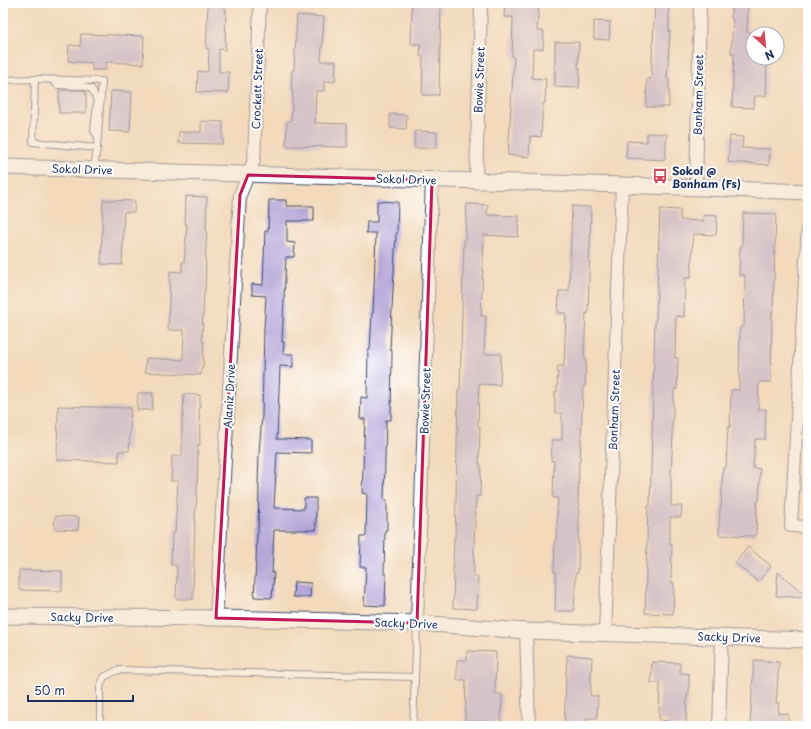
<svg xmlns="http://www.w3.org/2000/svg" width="811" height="729" font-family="'Playpen Sans',sans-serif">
  <rect width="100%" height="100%" fill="#fff"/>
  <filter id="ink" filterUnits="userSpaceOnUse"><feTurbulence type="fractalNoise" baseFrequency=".025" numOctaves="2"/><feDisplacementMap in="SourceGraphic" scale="8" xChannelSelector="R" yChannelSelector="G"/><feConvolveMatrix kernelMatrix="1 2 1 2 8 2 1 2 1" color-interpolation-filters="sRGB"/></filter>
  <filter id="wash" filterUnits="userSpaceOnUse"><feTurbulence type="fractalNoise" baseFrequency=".012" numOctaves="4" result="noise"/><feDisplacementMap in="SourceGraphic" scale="16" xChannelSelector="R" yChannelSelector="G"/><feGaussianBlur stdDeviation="0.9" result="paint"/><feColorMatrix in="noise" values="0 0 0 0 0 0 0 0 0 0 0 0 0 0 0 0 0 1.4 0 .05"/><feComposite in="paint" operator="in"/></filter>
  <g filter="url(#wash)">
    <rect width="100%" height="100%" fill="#f2dabb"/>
    <g id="blocks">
      <g fill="#b4a6d8">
        <path d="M208,3H225V10H226L225,50L219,49V72H229L228,93L197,92L198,71L208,72L209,49H206Z"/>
        <path d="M412,3H441L439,95H422L423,56H420L421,44H411Z"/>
        <path d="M505,3H539L537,31H544L543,49H533L532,78L546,79L545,103H543L541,137L530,136L529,157L508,155L514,57H512L513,17H504Z"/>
        <path d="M655,3H669V31H670L667,79H669V107H646L647,79H651Z"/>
        <path d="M732,3H748L747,32H753V58H767L766,96H755L754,108L732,107L734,54H731L733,19H731Z"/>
        <path d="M297,15L324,17L321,61H336L335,82L324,81V91H316L315,123L347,124V147L286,146L287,121H291L293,90H291L292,70H294Z"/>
        <path d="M594,21L610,22L609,40L594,39Z"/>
        <path d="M81,34L144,36L143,64L106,62V70H92V63L68,61L69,45L80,46Z"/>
        <path d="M555,42H579L578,68H580L579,88L555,87Z"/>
        <path d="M59,90H81L86,92V113H59Z"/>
        <path d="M111,91L132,92L130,132L109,131Z"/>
        <path d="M390,114L407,115L406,129L390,128Z"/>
        <path d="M201,121L223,122V144L178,143L179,132H201Z"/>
        <path d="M415,131L437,132V148H414Z"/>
        <path d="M647,133L667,134L665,160L626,158L627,141L647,142Z"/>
        <path d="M730,136L743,137L742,148L770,149L769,165L728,162Z"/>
        <path d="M186,196L207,197L206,230H207L205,263H206L205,291H204L202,341H204L203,368H201V375L145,372L146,358L183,360L184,330H168L170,271L182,272V262H184L187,224H185Z"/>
        <path d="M103,200L135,201L134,212H124L122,265L101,264Z"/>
        <path d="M269,200H286V206H314V221H287V242L295,243L294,257H286L282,342H284L283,354H293V367L280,366L277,439L311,440V453L277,452L274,508L304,509V498H316V530H274L272,573H274L272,598L254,597L256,561L257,534H258L259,484H258L259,453L262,415L264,330L266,296L252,295V284L263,285L265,231H268Z"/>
        <path d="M377,201L398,202L397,234H396L392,308L390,350L392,351L391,420H386L384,500H387V530H385L384,574H386L385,606L364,605L366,567H360L361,536H366L367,494L362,493L365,419H360L361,397L367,398L368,350H370L372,313H373L376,233H366L367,222H377Z"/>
        <path d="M467,204L488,205L487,215L519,216L518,237L484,235L481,316H486L484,354H501L500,385L479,384L478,427H480L479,464H481L480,496H476L474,545V577H478L477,609L453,608L454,571H453L454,538H455L456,501L458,389H460L464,240H465Z"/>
        <path d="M572,206L591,207L588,314L586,313L584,357H586L585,387H583L580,462H579L578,504H579L578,573H576L574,611H555L556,572H554L555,540H556L558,498H553L554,461H551L552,440H562V413H555V392H557L558,366H564L566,313H558L559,291H569Z"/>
        <path d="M660,209L680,210V220L703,221L704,215L717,216L716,235L693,234L691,278H685L684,317L676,316L675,358H678L677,389H674L672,433H673L671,474V506H682L681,517H670V544H672L671,583H674L673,614L645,613L648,506H650L655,320H656Z"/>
        <path d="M743,213L776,214L773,312H772L771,382H759L758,409H766L765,439H755L753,468L760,469L759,501H757L756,536L719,535L720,508H721L723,468H726L728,427H730L731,390H739L740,327H744L745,275H739L740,247H742Z"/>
        <path d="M138,393H153L152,410H137Z"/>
        <path d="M184,394L200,395V407H199L200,445H198L197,496L195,517L193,599H176L177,566L171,565L172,533H175L178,481H171L172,456H182V418H183Z"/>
        <path d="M58,406L131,408L129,451H119V462L57,460Z"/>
        <path d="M55,516L79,517L78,530L54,529Z"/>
        <path d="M748,547L771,566L758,582L735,563Z"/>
        <path d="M19,570L62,571V591L19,590Z"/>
        <path d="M778,572L808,597V598L776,596Z"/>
        <path d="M294,582L311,583L310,597H293Z"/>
        <path d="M467,651L496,652L495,694H502L501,722L465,721L466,680H457V660H467Z"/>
        <path d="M567,655L592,657L590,696H598L597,718H586V726H564Z"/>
        <path d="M754,660L779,662L776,703H779L778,713L788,714V726H750Z"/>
        <path d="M652,662L680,663V673L689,674V694H687L686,726H667L668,721L659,720L660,683H651Z"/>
      </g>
    </g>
  </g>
  <g filter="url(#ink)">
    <use href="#blocks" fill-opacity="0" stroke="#3b496c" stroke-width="1"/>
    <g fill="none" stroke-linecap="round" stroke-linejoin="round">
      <defs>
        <g id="service">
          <path d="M35,79L102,81L97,148"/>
          <path d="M3,80L35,79L33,142L97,148L94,169"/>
          <path d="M52,80L57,85L82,86L92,89L97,101L94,131L98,136"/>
          <path d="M415,677L417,623"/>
          <path d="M100,726V687L104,677L118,670L415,677L413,726"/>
        </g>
        <g id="minor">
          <path d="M476,181L481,3"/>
          <path d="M696,188L700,3"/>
          <path d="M808,225L791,526L808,527"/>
          <path d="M216,618L240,195L254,160L260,3"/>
          <path d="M417,623L432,180"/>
          <path d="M526,631L529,726"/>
          <path d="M605,634L622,185"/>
          <path d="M719,726L722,637"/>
        </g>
        <g id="tertiary">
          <path d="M3,167L622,185L808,192"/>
          <path d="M3,616L216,618L417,623L526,631L808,640"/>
        </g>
      </defs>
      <use href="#service" stroke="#3b496c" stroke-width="8"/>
      <use href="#minor" stroke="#3b496c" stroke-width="14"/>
      <use href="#tertiary" stroke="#3b496c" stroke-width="17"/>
      <use href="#service" stroke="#fff" stroke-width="6"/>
      <use href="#minor" stroke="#fff" stroke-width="12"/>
      <use href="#tertiary" stroke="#fff" stroke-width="15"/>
    </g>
  </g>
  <path d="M0 0H811V729H0ZM248,175L432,180L417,623L216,618L240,195Z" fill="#f2dabb" fill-opacity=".55" fill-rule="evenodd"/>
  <path fill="none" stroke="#c2185b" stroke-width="3" stroke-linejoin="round" d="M248,175L432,180L417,623L216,618L240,195Z"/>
  <defs>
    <symbol id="bus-bare" viewBox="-9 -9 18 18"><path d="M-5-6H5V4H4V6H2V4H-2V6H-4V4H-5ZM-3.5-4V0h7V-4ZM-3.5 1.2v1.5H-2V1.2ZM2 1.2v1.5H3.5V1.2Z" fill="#d1495b" stroke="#fff" stroke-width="2.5" paint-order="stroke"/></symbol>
  </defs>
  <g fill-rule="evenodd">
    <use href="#bus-bare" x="649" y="165" width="22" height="22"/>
  </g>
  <g text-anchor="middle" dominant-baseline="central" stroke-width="4" stroke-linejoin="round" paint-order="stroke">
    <g font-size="11" fill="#1b2f5e" stroke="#fff">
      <text transform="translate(479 80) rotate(-88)">Bowie Street</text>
      <text transform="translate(257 89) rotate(-88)">Crockett Street</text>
      <text transform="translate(698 95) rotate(-89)">Bonham Street</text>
      <text transform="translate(82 169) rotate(2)">Sokol Drive</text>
      <text transform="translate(406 179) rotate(2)">Sokol Drive</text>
      <text transform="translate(229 396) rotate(-87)">Alaniz Drive</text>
      <text transform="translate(425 401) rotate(-88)">Bowie Street</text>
      <text transform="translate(614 410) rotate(-88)">Bonham Street</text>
      <text transform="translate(82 617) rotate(1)">Sacky Drive</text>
      <text transform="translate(406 623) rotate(2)">Sacky Drive</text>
      <text transform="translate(729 637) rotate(2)">Sacky Drive</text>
    </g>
    <g font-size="11" font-weight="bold" fill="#1b2f5e" stroke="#fff" text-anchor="start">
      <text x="672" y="170">Sokol @<tspan x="672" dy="13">Bonham (Fs)</tspan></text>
    </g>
  </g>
  <rect width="811" height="729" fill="none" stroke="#fff" stroke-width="16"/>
  <g transform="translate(765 46) rotate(153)"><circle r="19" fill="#ffffff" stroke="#a4acbf"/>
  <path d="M0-3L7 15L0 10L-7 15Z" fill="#d1495b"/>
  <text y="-6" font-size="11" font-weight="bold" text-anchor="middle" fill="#1b2f5e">N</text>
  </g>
  <path d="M28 695v6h105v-6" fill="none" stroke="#1b2f5e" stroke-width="2"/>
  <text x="34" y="695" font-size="12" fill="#1b2f5e" stroke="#ffffff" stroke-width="3" paint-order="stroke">50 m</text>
</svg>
